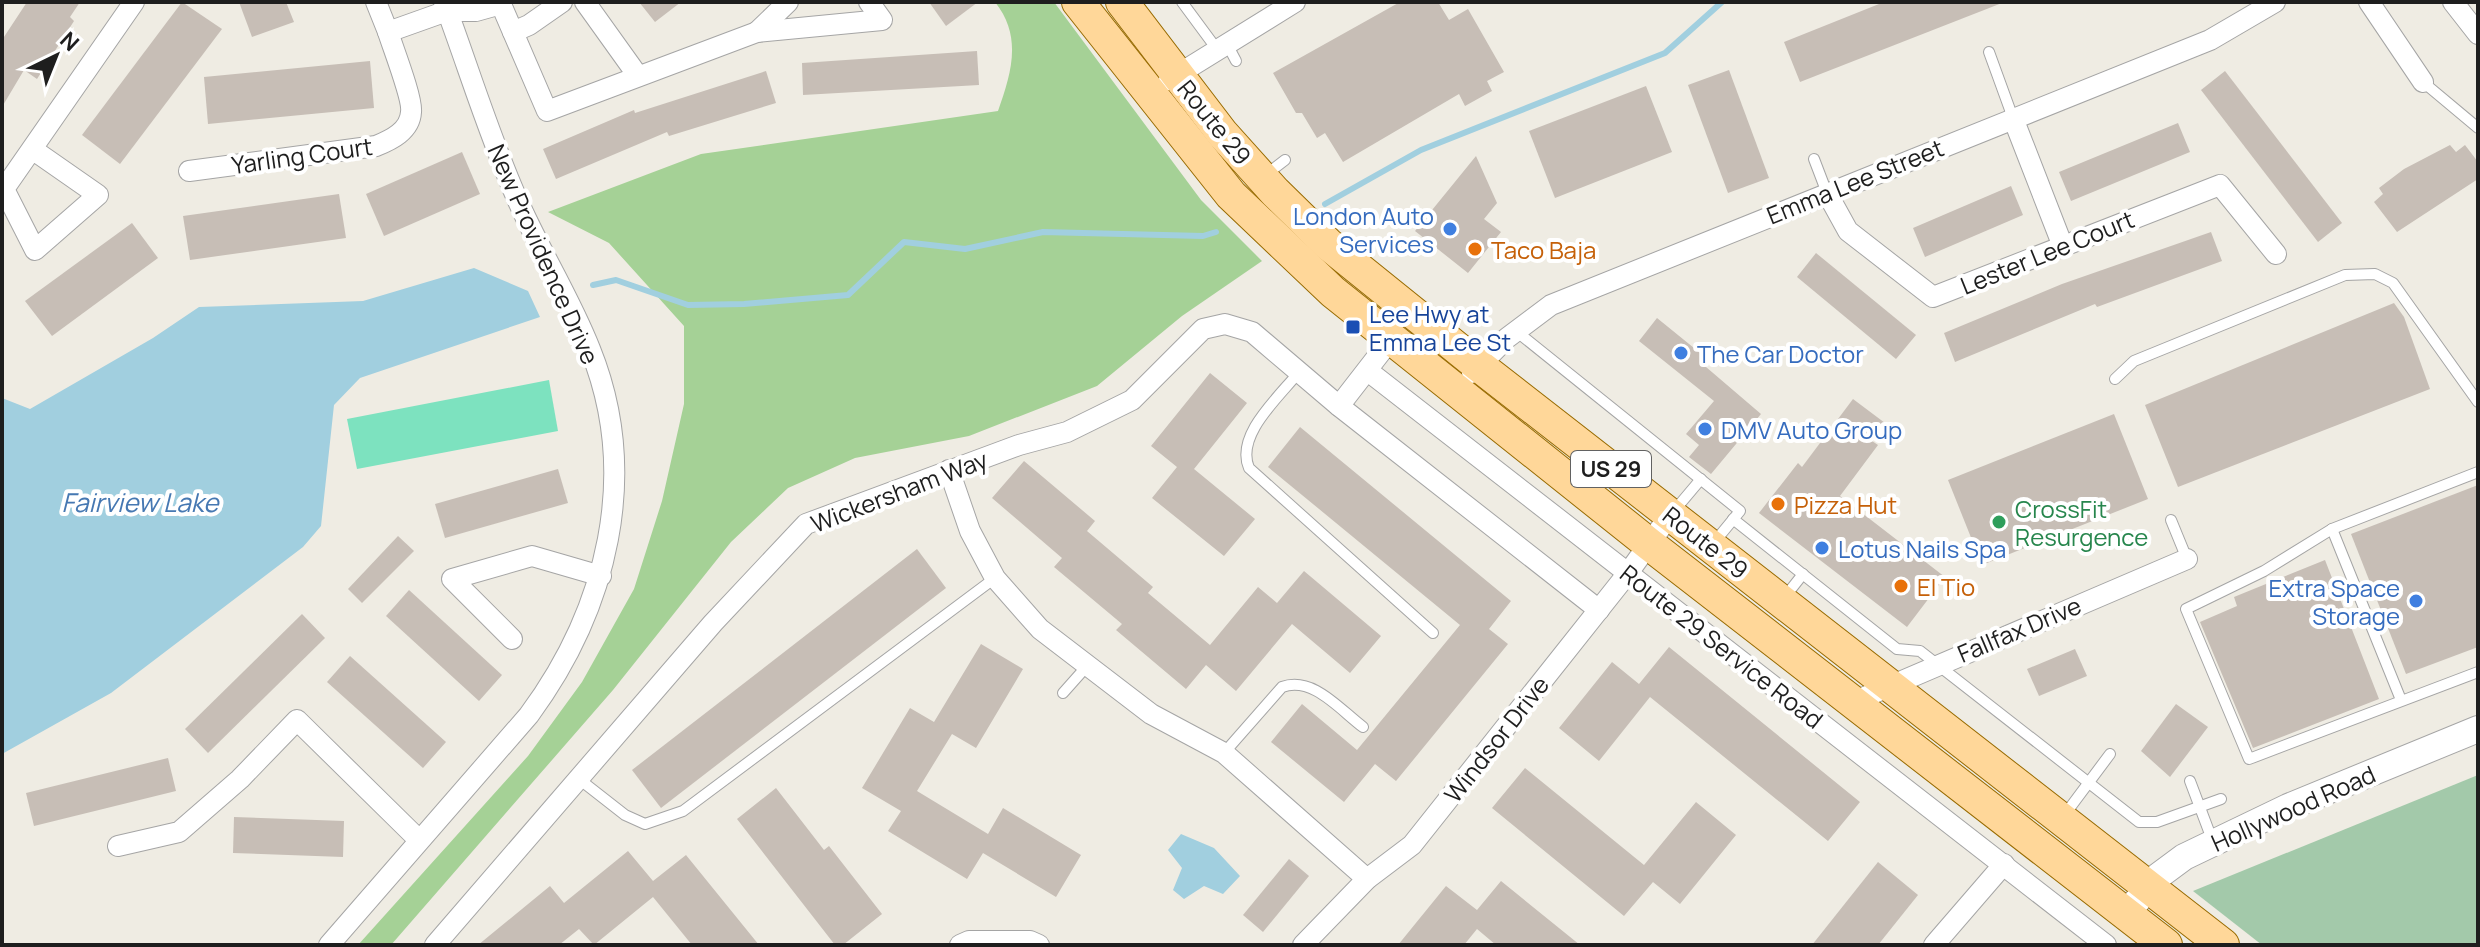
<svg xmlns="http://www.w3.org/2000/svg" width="2480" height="947" font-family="Manrope,sans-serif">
  <rect width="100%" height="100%" fill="#efece3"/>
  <path fill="#a5d196" d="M995,2H1054L1201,200L1262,261L1182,316L1097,386L969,436L855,458L788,488L731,542L613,690L391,945H358L528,756L582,682L634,589L662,501L684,404V326L609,243L548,212L701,154L998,111C1011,74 1023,37 995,2Z"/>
  <path fill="#a3c9aa" d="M2478,775V945H2262L2193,891Z"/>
  <path fill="#7de2bf" d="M549,380L558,431L357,469L347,419Z"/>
  <g fill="#a1cfdf">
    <path d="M474,268L528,291L540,317L360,378L334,405L321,526L303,547L111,693L2,754V398L30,409L153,338L199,307L363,301Z"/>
    <path d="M1181,834L1214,848L1240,876L1223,894L1204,886L1184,899L1173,890L1182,868L1168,850Z"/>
  </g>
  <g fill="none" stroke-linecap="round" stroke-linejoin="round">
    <g stroke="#a1cfdf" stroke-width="6">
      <path d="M1325,204L1421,150L1665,53L1722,2"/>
      <path d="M593,285L616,280L688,305L744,304L848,295L904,242L965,249L1043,232L1203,236L1216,232"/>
    </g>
  </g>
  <g fill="#c7beb6">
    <path d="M27,2H80L70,17L74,21L37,79L24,70L2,107V40Z"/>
    <path d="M182,2L222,29L120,164L82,135Z"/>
    <path d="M239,2H286L294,22L252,37Z"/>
    <path d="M639,2H681L655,22Z"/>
    <path d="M929,2H978L946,26Z"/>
    <path d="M1400,2H1438L1449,20L1468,9L1504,72L1487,81L1492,91L1465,106L1459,94L1343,162L1325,133L1317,138L1302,113H1296L1273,73Z"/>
    <path d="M1884,2H2002V3L1800,82L1784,42Z"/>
    <path d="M977,51L979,85L803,95L802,63Z"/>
    <path d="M370,61L374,108L208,124L204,77Z"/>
    <path d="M1729,70L1769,178L1728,193L1688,85Z"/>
    <path d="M766,71L776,103L669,136L667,132L556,179L543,149L634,110L635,113Z"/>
    <path d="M2225,71L2342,223L2318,242L2201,90Z"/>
    <path d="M1646,86L1672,152L1555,198L1529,131Z"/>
    <path d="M2178,123L2190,152L2071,201L2059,172Z"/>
    <path d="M2450,145L2456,152L2465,145L2478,162V179L2397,232L2374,202L2383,194L2379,188L2404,169Z"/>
    <path d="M462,152L480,194L384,236L366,194Z"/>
    <path d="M1476,156L1497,203L1484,219L1501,232L1468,273L1415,231Z"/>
    <path d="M2011,186L2023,215L1925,257L1913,228Z"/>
    <path d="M339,194L346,238L190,260L183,216Z"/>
    <path d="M132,223L158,258L52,336L25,301Z"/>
    <path d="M2211,232L2222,261L2097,307L2095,304L1955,362L1944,333L2062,284Z"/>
    <path d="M1816,253L1916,335L1896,359L1797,277Z"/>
    <path d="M2394,303L2404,317L2430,389L2178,487L2145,405Z"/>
    <path d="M1657,318L1710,361L1706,367L1761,414L1711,474L1689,457L1699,445L1686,434L1714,401L1639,341Z"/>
    <path d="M1210,373L1247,403L1194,469L1255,519L1224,556L1152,498L1177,467L1151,446Z"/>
    <path d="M1853,399L1885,423L1872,441L1878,445L1840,496L1945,577L1907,627L1759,513L1798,463L1802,467Z"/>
    <path d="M2114,414L2148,499L1982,565L1948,480Z"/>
    <path d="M1300,427L1511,601L1489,629L1508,644L1396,781L1375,764L1344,802L1271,742L1302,704L1357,750L1460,625L1268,467Z"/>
    <path d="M1024,461L1095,521L1087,531L1153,587L1148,593L1210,645L1258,587L1277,603L1304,571L1381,636L1350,673L1292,624L1236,691L1206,665L1186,689L1116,630L1122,624L1054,567L1062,558L992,498Z"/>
    <path d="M558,469L568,503L445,538L435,504Z"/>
    <path d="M2478,485V647L2406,674L2351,534Z"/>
    <path d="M398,536L414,551L362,603L348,589Z"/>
    <path d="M917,549L946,588L661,808L632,770Z"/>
    <path d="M2325,560L2379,699L2253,748L2200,622L2237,606L2234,597Z"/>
    <path d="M409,590L502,675L479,701L386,616Z"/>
    <path d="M302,614L325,638L208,753L185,729Z"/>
    <path d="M981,644L1023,669L976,748L952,734L917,791L988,834L1003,808L1081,855L1056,897L983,853L967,879L888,831L901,811L862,788L910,708L934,722Z"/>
    <path d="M1669,647L1860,802L1828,841L1650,697L1599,761L1559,728L1612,662L1639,684Z"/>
    <path d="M2075,649L2087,676L2039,696L2027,669Z"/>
    <path d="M350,656L446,742L423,768L327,682Z"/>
    <path d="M2176,704L2208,727L2170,777L2141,751Z"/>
    <path d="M168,758L176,791L34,826L26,793Z"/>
    <path d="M1525,768L1644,865L1696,802L1736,835L1680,904L1653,882L1624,916L1492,808Z"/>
    <path d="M776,788L824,850L829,846L882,914L843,945H835L737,819Z"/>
    <path d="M234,817L344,821L343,857L233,853Z"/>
    <path d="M628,851L653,881L686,855L759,945H692L653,897L594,945L579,929L559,945H478L550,886L564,903Z"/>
    <path d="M1289,859L1309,876L1263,932L1243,915Z"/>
    <path d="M1878,862L1918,895L1878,945H1812Z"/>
    <path d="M1501,881L1580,945H1496L1477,929L1464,945H1398L1446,886L1477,910Z"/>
  </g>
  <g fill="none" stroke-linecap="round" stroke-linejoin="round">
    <defs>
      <g id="service">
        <path d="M1182,2L1216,48"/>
        <path d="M1226,42L1236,61"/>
        <path d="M1989,52L2013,118"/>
        <path d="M2423,82L2478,128"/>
        <path d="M1814,159L1827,193"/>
        <path d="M1264,176L1285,160"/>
        <path d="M1516,331L1740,511L1712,545"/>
        <path d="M1299,372C1279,397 1235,435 1249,468L1433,633"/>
        <path d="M2115,379L2134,361L2345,275L2375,274L2393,283L2478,402"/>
        <path d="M2478,472L2332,529L2264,571L2186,609L2249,759L2478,672"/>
        <path d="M1674,511L1701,479"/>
        <path d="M1733,519L1897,649L1920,651L2139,822H2157L2221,799"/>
        <path d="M2171,520L2187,559"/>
        <path d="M2332,529L2401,700"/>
        <path d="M1784,598L1803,574"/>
        <path d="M1063,693L1087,666"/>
        <path d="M1224,753L1282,687C1313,676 1339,709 1363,727"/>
        <path d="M579,779L625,815L645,824L683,811L995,578"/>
        <path d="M2190,781L2213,842"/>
        <path d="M2063,817L2110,754"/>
      </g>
      <g id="minor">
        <path d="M376,2L388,32"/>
        <path d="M456,2L447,11H476L501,4"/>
        <path d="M500,2L547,111L757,32L882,20L869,2"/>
        <path d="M585,2L638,76"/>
        <path d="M2369,2L2423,82"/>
        <path d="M2453,2L2478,34"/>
        <path d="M513,32L529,25L562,2"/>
        <path d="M757,32L788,2"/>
        <path d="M1169,80L1295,2"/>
        <path d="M2013,118L2062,244"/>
        <path d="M32,149L98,195L35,250L4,189L134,2"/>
        <path d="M189,171L376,146C391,140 410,131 411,112C413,99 393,48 388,32L447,11"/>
        <path d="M1827,193L1848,231L1933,297L2220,185L2276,254"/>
        <path d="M1368,371L2106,945"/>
        <path d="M1472,373L1507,338L1551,305L2210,40L2275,2"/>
        <path d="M1339,406L1599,610"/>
        <path d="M949,470L970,531L995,578L1040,629L1151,714L1224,753L1367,879"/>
        <path d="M512,639L452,579L532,556L601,576"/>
        <path d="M1853,702L2187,559"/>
        <path d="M118,846L179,832L240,779L297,720L418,839"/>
        <path d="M329,945L529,715C607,609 641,475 590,349C570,298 540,251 518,201C489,136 469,69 444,2"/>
        <path d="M435,945L713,623L806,524L1019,445L1067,432L1132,400L1203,329L1225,324L1252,332L1339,406L1391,339"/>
        <path d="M960,945L969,941H1030L1039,945"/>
        <path d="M1303,945L1367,879L1412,845L1628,573L1670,515"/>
        <path d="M1934,945L2004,864"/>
      </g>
      <path id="tertiary" d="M2126,914L2157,877L2184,857L2288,807L2478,729"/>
      <g id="primary">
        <path d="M1078,2L1231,195L1333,292L1649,544L2166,945"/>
        <path d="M1122,2L1222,133L1275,192L1328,244L1478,365L2223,945"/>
      </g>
    </defs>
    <use href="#service" stroke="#a5a5a5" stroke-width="12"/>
    <use href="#minor" stroke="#a5a5a5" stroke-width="22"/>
    <use href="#tertiary" stroke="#a5a5a5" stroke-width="28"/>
    <use href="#primary" stroke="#986b00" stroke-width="34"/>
    <use href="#service" stroke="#fff" stroke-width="10"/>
    <use href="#minor" stroke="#fff" stroke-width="20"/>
    <use href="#tertiary" stroke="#fff" stroke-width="26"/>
    <use href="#primary" stroke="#ffd799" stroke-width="32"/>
  </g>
  <g fill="#3f7fe0" stroke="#fff" stroke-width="3">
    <circle cx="1450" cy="229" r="8"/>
    <circle cx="1681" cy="353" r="8"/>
    <circle cx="1705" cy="429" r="8"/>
    <circle cx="1822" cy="548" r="8"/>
    <circle cx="2416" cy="601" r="8"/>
  </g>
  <g fill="#e8710a" stroke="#fff" stroke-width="3">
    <circle cx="1475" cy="249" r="8"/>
    <circle cx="1778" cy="504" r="8"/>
    <circle cx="1901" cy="586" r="8"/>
  </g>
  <rect fill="#1a4fb4" stroke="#fff" stroke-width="3" x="1345" y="319" width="16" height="16" rx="4"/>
  <circle fill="#2e9e5b" stroke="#fff" stroke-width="3" cx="1999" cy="522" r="8"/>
  <g text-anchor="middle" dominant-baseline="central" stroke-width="8" stroke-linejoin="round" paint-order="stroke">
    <rect fill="#fff" stroke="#626262" stroke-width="2" x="1571" y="451" width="80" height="36" rx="6"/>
    <g font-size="22" font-weight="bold" fill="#1e1e1e">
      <text x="1611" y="469">US 29</text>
    </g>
    <g font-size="24" fill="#1e1e1e" stroke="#fff">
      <text transform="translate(1215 122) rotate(51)">Route 29</text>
      <text transform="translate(302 155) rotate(-8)">Yarling Court</text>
      <text transform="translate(1855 181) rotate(-22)">Emma Lee Street</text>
      <text transform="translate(2047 252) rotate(-22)">Lester Lee Court</text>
      <text transform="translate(544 254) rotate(66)">New Providence Drive</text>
      <text transform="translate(899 491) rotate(-21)">Wickersham Way</text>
      <text transform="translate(1706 542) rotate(38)">Route 29</text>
      <text transform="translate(2019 629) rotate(-23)">Fallfax Drive</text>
      <text transform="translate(1722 646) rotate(38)">Route 29 Service Road</text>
      <text transform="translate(1496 739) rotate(-52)">Windsor Drive</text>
      <text transform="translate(2293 808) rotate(-24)">Hollywood Road</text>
    </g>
    <g font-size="24" fill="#366cbe" stroke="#fff" text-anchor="start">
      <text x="1434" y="215" text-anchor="end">London Auto<tspan x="1434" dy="28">Services</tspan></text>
      <text x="1697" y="353">The Car Doctor</text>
      <text x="1721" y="429">DMV Auto Group</text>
      <text x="1838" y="548">Lotus Nails Spa</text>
      <text x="2400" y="587" text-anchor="end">Extra Space<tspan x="2400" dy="28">Storage</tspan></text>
    </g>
    <g font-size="24" fill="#c56008" stroke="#fff" text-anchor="start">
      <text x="1491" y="249">Taco Baja</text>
      <text x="1794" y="504">Pizza Hut</text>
      <text x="1917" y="586">El Tio</text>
    </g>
    <g font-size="24" fill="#164399" stroke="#fff" text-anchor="start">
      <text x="1369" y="313">Lee Hwy at<tspan x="1369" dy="28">Emma Lee St</tspan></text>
    </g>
    <g font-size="24" fill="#27864d" stroke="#fff" text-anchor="start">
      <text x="2015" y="508">CrossFit<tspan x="2015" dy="28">Resurgence</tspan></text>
    </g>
    <g font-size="26" font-style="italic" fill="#4678b2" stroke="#fff">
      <text x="140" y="502">Fairview Lake</text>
    </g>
  </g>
  <rect width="2480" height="947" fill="none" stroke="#1e1e1e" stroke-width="8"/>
  <g transform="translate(56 56) rotate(43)" stroke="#ffffff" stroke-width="6" paint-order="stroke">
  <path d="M0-6L14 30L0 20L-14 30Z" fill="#1e1e1e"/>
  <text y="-12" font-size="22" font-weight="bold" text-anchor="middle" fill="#1e1e1e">N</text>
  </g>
</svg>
